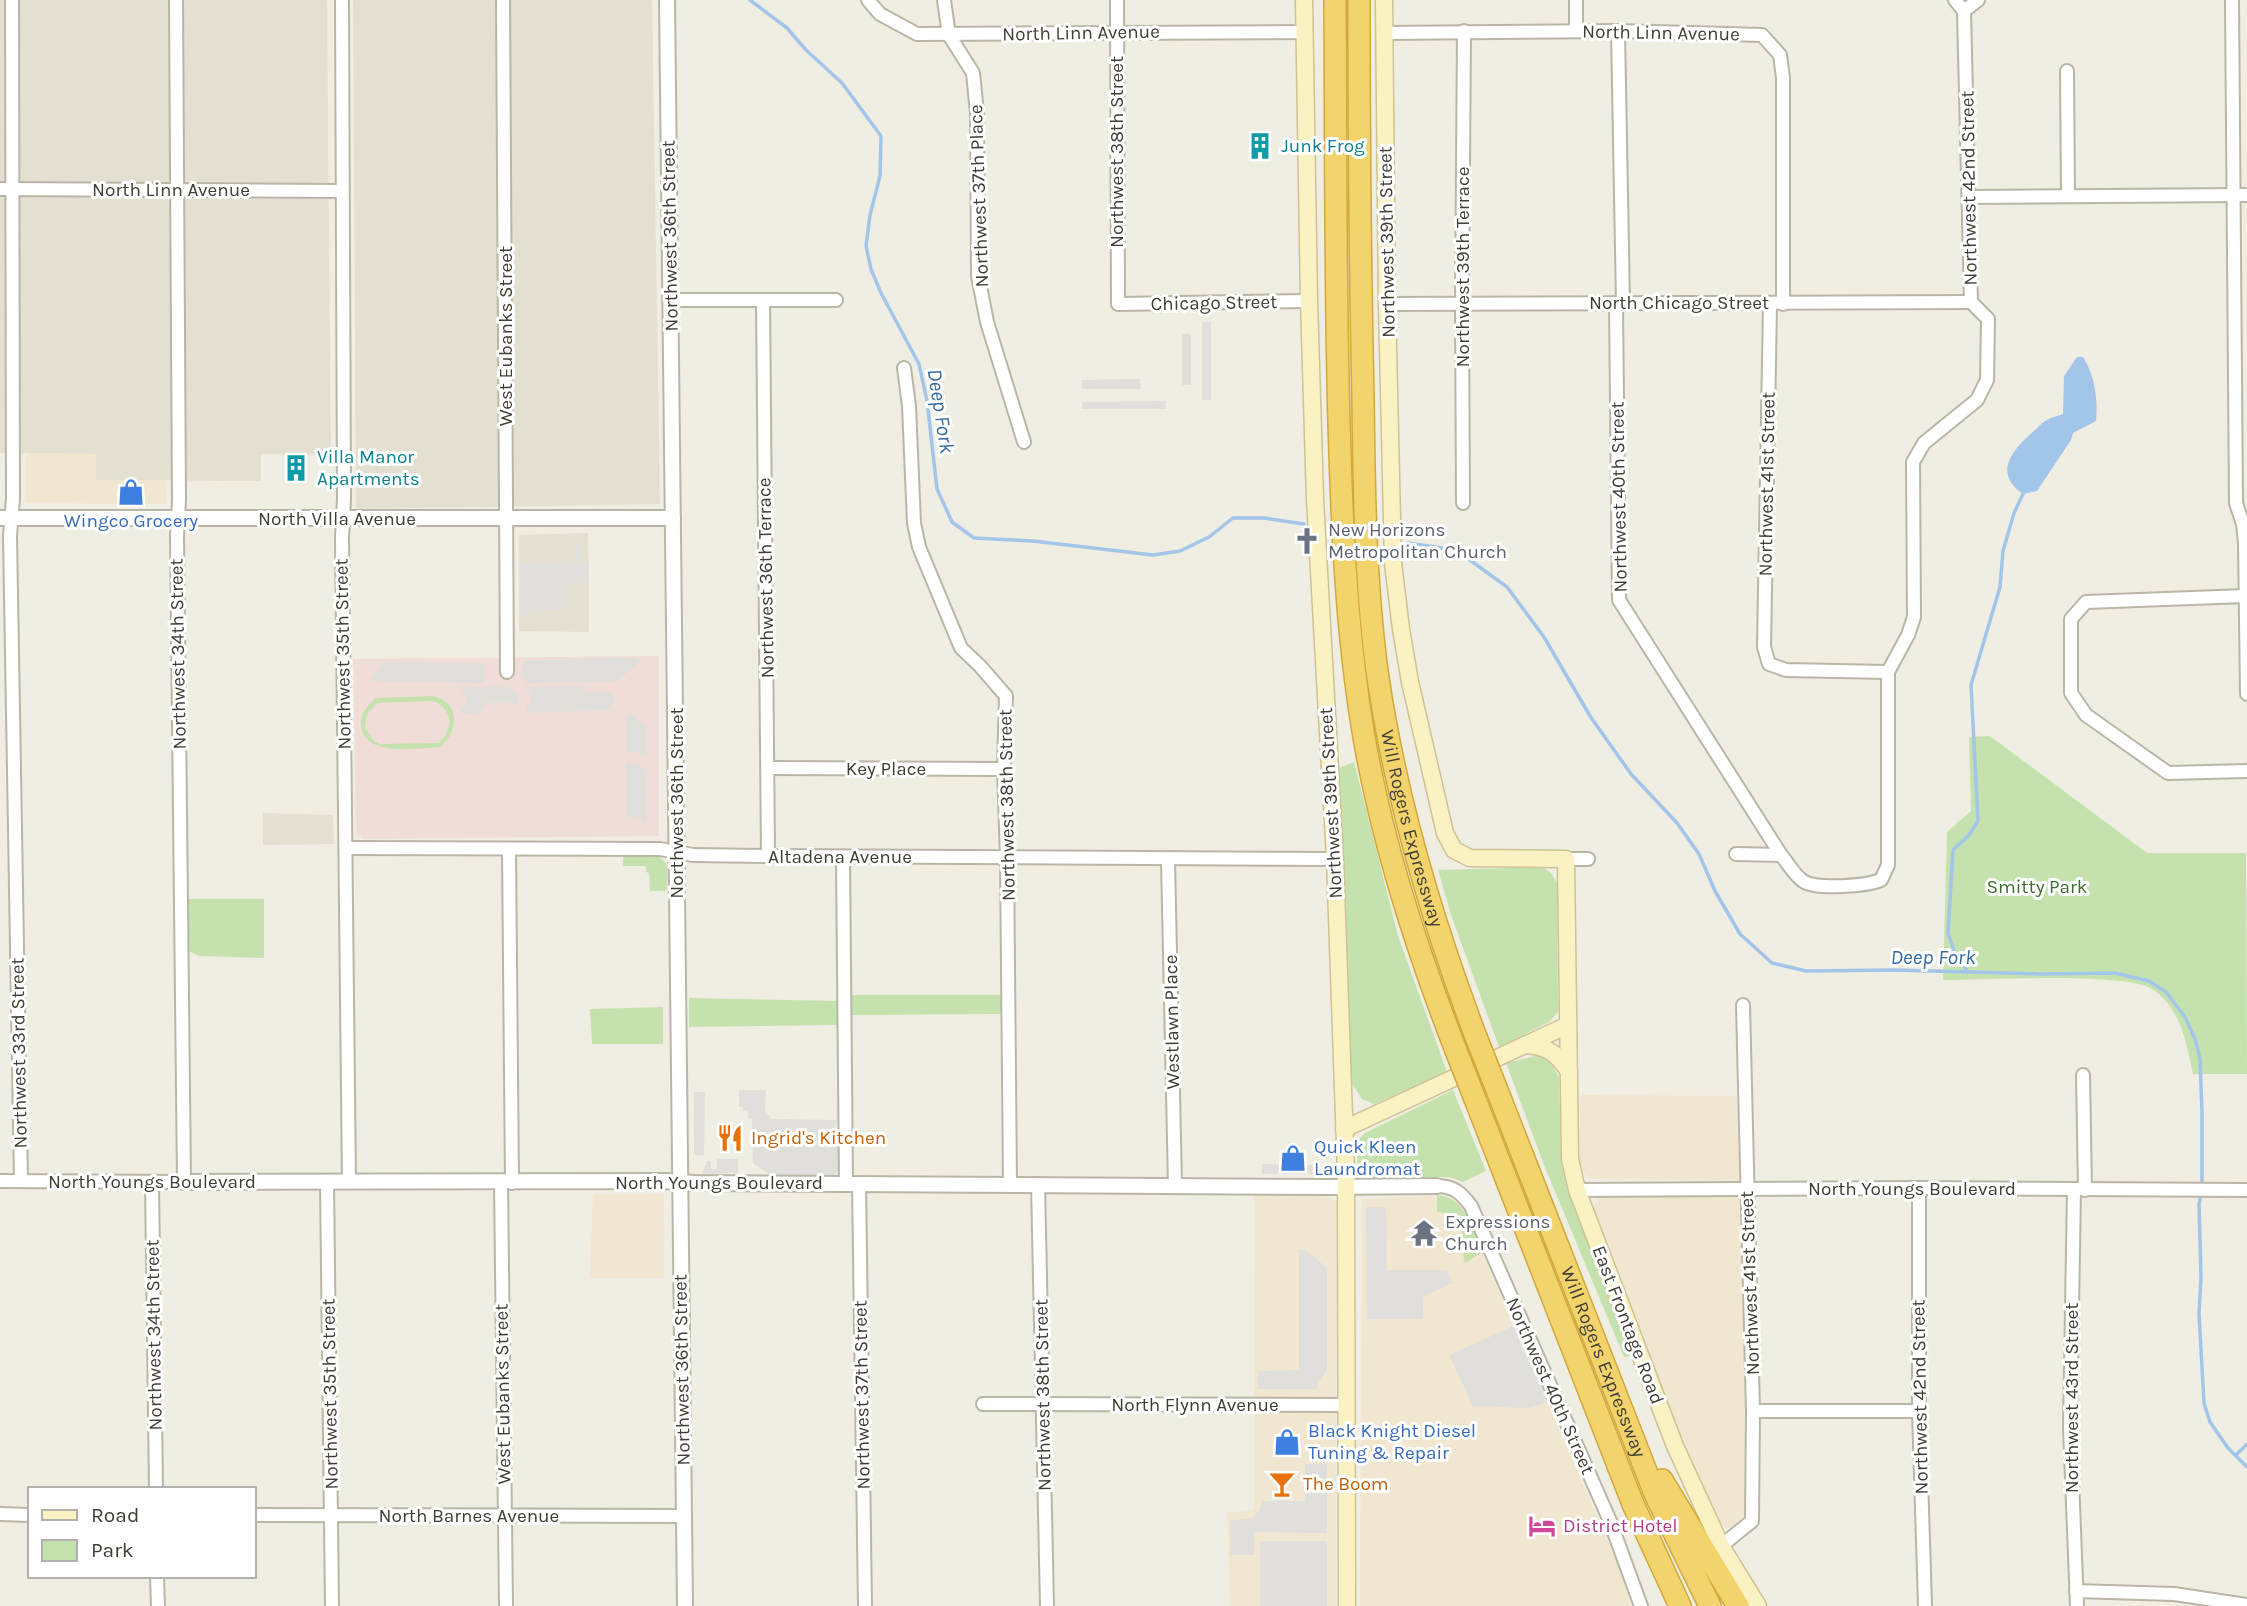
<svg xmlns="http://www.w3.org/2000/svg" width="2247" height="1606" font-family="Karla,sans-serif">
  <rect width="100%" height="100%" fill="#f0ede3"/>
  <g fill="#e3e0d1">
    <path d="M0,0H327L331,455L261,454V481L96,480V454L0,453Z"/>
    <path d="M353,0H652L660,504L356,509Z"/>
    <path d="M588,533L589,632L519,631V535Z"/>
    <path d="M263,813L333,815L334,844L263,845Z"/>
  </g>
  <g fill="#f1e6cf">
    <path d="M26,453L96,454V480L166,481V504L26,503Z"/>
    <path d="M1580,1095L1736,1096L1739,1180L1592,1179L1580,1171Z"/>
    <path d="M1255,1193H1318L1336,1201V1606H1230L1227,1513L1254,1510Z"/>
    <path d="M664,1194V1278H590L593,1195Z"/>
    <path d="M1605,1195L1738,1196L1743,1206L1745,1514L1735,1524L1726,1528L1713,1517L1691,1471L1592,1210L1598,1199Z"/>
    <path d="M1425,1196H1445L1457,1202L1463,1209L1619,1567L1631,1606H1360L1362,1199Z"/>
  </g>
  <path fill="#f0ddd7" d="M659,656V836L363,839L356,834L353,659Z"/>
  <g fill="#c5e2ae" fill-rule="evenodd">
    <path d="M433,696C461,702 459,732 440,747C417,748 365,758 361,726C360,713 367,707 376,698ZM431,701C442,702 447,711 450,721L446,735L439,743L380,744L374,741L365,728L366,719L369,711L378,703Z"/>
    <path d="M1990,736L2147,853H2246L2247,1074H2193C2187,1044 2180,1007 2152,989C2124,972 1982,980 1943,980L1947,832L1971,811L1969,737Z"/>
    <path d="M1354,762L1398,936L1447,1072L1374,1104L1362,1099L1351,1082L1339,768Z"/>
    <path d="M649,855C672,857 667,871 667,889L665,891H650L649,873L646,872V866H623V856Z"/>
    <path d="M1542,867L1551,873L1557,883L1558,1012L1549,1022L1499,1047L1451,915L1438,870Z"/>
    <path d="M185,899H264V958L199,956L186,950Z"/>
    <path d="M851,995H1001V1014L851,1015Z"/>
    <path d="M689,998L838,1001V1025L689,1027Z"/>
    <path d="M663,1007V1044H592L590,1009Z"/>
    <path d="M1540,1055L1551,1063L1559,1077L1561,1161L1567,1189L1631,1356L1624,1357L1544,1165L1506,1063Z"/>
    <path d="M1453,1090L1486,1171L1463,1182L1449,1177L1367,1178L1358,1170L1356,1142L1365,1133Z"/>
    <path d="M1437,1195C1465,1197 1472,1228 1482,1250L1481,1253L1467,1262H1464L1461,1215L1437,1212Z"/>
  </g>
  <g fill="#e1dfdb">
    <rect x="1202" y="322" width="9" height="78"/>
    <rect x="1182" y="334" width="9" height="51"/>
    <path d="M1140,379L1141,389H1082V380Z"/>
    <path d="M1166,401V409H1082V402Z"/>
    <path d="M575,545H580V562H589V583L567,584V609L531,610V617L519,616V563H575Z"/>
    <path d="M636,658L640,662L616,682L528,683L522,676V666L527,660Z"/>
    <path d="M384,662L481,663L485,666L484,683L370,681Z"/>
    <path d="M580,686L587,694L611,692L615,699L608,710L526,713V708L531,704V695L524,687Z"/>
    <path d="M464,687H508L518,695V703H487L477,714H465L460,710L467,705V697L460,691Z"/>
    <path d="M626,716H634L647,727V753L643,756L639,752H626Z"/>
    <path d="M626,763H637L647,772V791L644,795L647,797V821L645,824L637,817H627Z"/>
    <path d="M739,1090H766L765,1110L771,1119L839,1120L835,1125V1131L839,1135V1167L836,1174L828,1178L818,1173L813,1178L773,1177L753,1163L752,1119L748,1118V1110H743V1107H739Z"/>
    <path d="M694,1092H705L704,1155H694Z"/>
    <path d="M717,1159H738V1173L702,1174L707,1161H711V1169H717Z"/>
    <path d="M1262,1164L1317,1165V1174H1262Z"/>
    <path d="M1366,1207H1386L1387,1270H1447L1453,1283L1423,1297V1319H1367Z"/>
    <path d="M1299,1249H1305L1327,1268V1371L1318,1381L1317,1389H1258V1371L1299,1370Z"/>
    <path d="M1514,1326L1549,1402L1528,1408L1473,1406L1449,1355Z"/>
    <path d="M1305,1464H1327V1533L1254,1532V1555H1231L1230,1521L1252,1518L1259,1511L1262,1501H1305Z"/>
    <rect x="1260" y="1541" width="67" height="65"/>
  </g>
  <path fill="#a3c5e9" d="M2077,357H2083C2095,376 2098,399 2096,421L2073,433L2071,440L2037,491L2023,494C1992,473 2013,449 2034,431C2039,427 2042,422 2047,420C2052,417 2058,416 2063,414L2064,376Z"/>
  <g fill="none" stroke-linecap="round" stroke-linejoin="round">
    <g stroke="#a3c5e9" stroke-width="3.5">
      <path d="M750,0L787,28L806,50L842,83L881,136L880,176L870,215L866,246L871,269L881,293L919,364L927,401L937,489L952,522L974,538L1033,541L1153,555L1180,551L1209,537L1233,518H1264L1304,524"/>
      <path d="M1408,543L1456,550L1507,587L1544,637L1590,716L1631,774L1677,823L1699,854L1715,891L1740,934L1772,963L1806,971L1895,970L2039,974L2115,973L2149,981L2166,992L2185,1017L2195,1039L2200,1059L2202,1112V1186"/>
      <path d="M1968,972L1954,951L1948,933L1953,850L1969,835L1978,821L1971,685L2000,587L2003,551L2014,513L2023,494"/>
      <path d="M2201,1194L2199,1204L2201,1277L2199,1314L2204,1403L2210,1422L2228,1448L2247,1467"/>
      <path d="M2236,1455L2247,1444"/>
    </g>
    <defs>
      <g id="minor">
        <path d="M12,0L13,498L10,536L21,1181"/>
        <path d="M342,0L344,499L342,538L349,1182"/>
        <path d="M503,0L507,672"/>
        <path d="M868,0L880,14L917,34L1305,32"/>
        <path d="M944,0L949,35L973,73L977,113L978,276L987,322L1024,442"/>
        <path d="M1117,0L1118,304L1309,301"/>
        <path d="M1576,0V31"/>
        <path d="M2232,0L2236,503L2243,524L2245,543L2247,694"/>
        <path d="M1964,11L1978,0"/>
        <path d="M1618,31L1623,303"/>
        <path d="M1384,33L1618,31L1762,35L1780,55L1783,78V304"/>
        <path d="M2067,71L2068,195"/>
        <path d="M0,189L342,191"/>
        <path d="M1970,197L2247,195"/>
        <path d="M671,300H836"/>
        <path d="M763,300L768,856"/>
        <path d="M1616,303L1619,600L1781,855C1788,863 1794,875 1803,881C1816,890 1866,886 1881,880L1888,865V672L1908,635L1914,617L1913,462L1924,443L1977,400L1987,380L1988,319L1971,302L1964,11L1955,0"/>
        <path d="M1387,304L1971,302"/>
        <path d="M1770,304L1764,647L1769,664L1786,670L1888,672"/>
        <path d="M904,368L909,406L914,523L919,547L961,648L980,666L1006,696L1004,769L1007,858L1010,1184"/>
        <path d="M1463,503L1462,304L1464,31"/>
        <path d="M2245,596L2086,602L2071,619V693L2086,715L2168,773L2247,771"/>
        <path d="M768,768L1004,769"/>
        <path d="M346,848L660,849L693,855L768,856L1335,859"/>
        <path d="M509,850L512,1183"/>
        <path d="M1736,854L1781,855"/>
        <path d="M843,857L846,1184"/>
        <path d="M1566,859H1588"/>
        <path d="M1168,860L1175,1185"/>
        <path d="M2083,1075L2085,1190"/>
        <path d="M0,1181L184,1182L177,536L179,500L176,0"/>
        <path d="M152,1182L156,1489"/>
        <path d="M327,1182L332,1606"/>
        <path d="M501,1183L506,1606"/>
        <path d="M859,1184L865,1606"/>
        <path d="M1038,1184L1047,1606"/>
        <path d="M1437,1186C1454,1186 1461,1193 1471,1206L1610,1521L1641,1606"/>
        <path d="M1919,1188V1411L1925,1606"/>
        <path d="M1577,1190L1919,1188L2247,1190"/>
        <path d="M2074,1190L2070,1428L2077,1606"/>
        <path d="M983,1404L1347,1405"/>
        <path d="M1753,1411H1919"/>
        <path d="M0,1514L30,1515"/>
        <path d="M254,1515L684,1516"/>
        <path d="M1721,1546L1752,1521L1753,1411L1743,1005"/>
        <path d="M157,1576L158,1606"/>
        <path d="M2076,1591L2174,1594L2247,1605"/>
      </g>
      <g id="tertiary">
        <path d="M667,0L685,1606"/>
        <path d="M0,518H673"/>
        <path d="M184,1182L666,1181L695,1183L1328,1187L1437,1186"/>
      </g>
      <g id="secondary">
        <path d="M1304,0L1309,301L1315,499L1335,859L1346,1174L1347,1606"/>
        <path d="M1384,0L1387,304L1393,563L1401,629L1410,682L1445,833L1454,850L1470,858L1566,859L1570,1159L1577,1190L1675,1446L1721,1546L1758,1606"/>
        <path d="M1525,1045C1547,1046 1557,1053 1569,1072"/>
        <path d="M1344,1129L1568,1025"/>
      </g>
      <g id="motorway">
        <path d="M1335,0C1336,141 1335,281 1339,422C1342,525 1346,628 1363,731C1381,840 1415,945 1455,1048"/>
        <path id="s1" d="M1359,0C1359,132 1360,264 1363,396C1364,488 1365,580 1377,671C1395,797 1431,918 1476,1037"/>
        <path id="s2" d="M1497,1090L1655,1494L1710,1606"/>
        <path d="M1475,1099L1633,1504L1680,1606"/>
        <path d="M1662,1480L1738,1606"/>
      </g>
    </defs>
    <use href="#minor" stroke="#bab6a7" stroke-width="16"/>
    <use href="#tertiary" stroke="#bab6a7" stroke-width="18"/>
    <use href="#secondary" stroke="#cdc396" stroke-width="19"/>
    <use href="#motorway" stroke="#d0a93d" stroke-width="24"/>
    <use href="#minor" stroke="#fff" stroke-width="12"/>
    <use href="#tertiary" stroke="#fff" stroke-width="14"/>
    <use href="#secondary" stroke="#faf2c3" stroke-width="16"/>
    <use href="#motorway" stroke="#f2d36c" stroke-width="21"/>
    <defs>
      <g id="motorway-bridge">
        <path d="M1476,1037L1497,1090"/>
        <path d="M1455,1048L1475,1099"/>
      </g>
    </defs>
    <use href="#motorway-bridge" stroke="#d0a93d" stroke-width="24" stroke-linecap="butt"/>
    <use href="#motorway-bridge" stroke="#f2d36c" stroke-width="21"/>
  </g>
  <defs>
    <symbol id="building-bare" viewBox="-9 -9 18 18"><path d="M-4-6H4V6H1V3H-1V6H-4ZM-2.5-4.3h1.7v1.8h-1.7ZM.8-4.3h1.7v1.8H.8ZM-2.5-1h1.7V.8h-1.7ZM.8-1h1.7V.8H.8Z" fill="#0f9aa8" stroke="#fff" stroke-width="2.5" paint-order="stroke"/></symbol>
    <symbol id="shop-bare" viewBox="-9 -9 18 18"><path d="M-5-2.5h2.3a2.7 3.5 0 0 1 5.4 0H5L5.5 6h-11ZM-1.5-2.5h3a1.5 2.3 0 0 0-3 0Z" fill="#3f7fe0" stroke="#fff" stroke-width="2.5" paint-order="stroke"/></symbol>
    <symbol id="church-bare" viewBox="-9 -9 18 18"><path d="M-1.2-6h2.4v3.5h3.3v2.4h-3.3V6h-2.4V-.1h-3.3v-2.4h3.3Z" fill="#6b7280" stroke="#fff" stroke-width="2.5" paint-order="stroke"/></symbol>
    <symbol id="restaurant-bare" viewBox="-9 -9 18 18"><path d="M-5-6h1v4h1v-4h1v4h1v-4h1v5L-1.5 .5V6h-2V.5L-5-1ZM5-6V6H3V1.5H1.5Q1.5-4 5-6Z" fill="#e8710a" stroke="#fff" stroke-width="2.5" paint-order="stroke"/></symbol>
    <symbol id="temple-bare" viewBox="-9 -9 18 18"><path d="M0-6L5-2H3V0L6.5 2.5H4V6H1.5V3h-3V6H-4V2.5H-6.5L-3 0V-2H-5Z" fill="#6b7280" stroke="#fff" stroke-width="2.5" paint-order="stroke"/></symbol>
    <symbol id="bar-bare" viewBox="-9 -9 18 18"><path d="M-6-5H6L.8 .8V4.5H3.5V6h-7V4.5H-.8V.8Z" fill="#e8710a" stroke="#fff" stroke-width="2.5" paint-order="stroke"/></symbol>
    <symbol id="hotel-bare" viewBox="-9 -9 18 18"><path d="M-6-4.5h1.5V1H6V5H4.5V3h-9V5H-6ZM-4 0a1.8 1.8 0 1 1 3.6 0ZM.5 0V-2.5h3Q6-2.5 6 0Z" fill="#d1479c" stroke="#fff" stroke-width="2.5" paint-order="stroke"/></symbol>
  </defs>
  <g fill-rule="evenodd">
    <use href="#building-bare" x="1241" y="127" width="38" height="38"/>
    <use href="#building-bare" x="277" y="449" width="38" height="38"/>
    <use href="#shop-bare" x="112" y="473" width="38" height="38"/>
    <use href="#church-bare" x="1288" y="522" width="38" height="38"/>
    <use href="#restaurant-bare" x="711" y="1119" width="38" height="38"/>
    <use href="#shop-bare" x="1274" y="1139" width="38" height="38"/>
    <use href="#temple-bare" x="1405" y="1214" width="38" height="38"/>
    <use href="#shop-bare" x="1268" y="1423" width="38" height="38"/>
    <use href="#bar-bare" x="1263" y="1465" width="38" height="38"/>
    <use href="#hotel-bare" x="1523" y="1507" width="38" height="38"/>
  </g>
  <g text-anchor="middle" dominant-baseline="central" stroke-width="6" stroke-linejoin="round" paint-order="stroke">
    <g font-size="19" fill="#413d34" stroke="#fff">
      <text transform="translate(1081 33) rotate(-1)">North Linn Avenue</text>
      <text transform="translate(1661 33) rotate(1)">North Linn Avenue</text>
      <text transform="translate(1117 152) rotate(-90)">Northwest 38th Street</text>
      <text transform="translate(1969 188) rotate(-91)">Northwest 42nd Street</text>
      <text x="171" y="190">North Linn Avenue</text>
      <text transform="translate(979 196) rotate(-92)">Northwest 37th Place</text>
      <text transform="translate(670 236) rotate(-91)">Northwest 36th Street</text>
      <text transform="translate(1387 242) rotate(-91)">Northwest 39th Street</text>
      <text transform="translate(1463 267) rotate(-90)">Northwest 39th Terrace</text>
      <text transform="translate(1214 303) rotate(-1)">Chicago Street</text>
      <text x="1679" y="303">North Chicago Street</text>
      <text transform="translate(506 336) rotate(-90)">West Eubanks Street</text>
      <text transform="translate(1767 484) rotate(-89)">Northwest 41st Street</text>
      <text transform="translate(1619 497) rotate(-91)">Northwest 40th Street</text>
      <text x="337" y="519">North Villa Avenue</text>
      <text transform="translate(766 578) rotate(-91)">Northwest 36th Terrace</text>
      <text transform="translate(178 654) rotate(-91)">Northwest 34th Street</text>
      <text transform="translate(343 654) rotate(-91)">Northwest 35th Street</text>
      <text x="886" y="769">Key Place</text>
      <text transform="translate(677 803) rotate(-90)">Northwest 36th Street</text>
      <text transform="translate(1331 803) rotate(-93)">Northwest 39th Street</text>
      <text transform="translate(1007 805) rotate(-91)">Northwest 38th Street</text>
      <text stroke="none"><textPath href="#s1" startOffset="833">Will Rogers Expressway</textPath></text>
      <text x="840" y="857">Altadena Avenue</text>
      <text transform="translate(1172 1022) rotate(-91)">Westlawn Place</text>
      <text transform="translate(19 1053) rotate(-91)">Northwest 33rd Street</text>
      <text x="152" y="1182">North Youngs Boulevard</text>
      <text x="719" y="1183">North Youngs Boulevard</text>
      <text x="1912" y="1189">North Youngs Boulevard</text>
      <text transform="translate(1750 1283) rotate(-92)">Northwest 41st Street</text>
      <text transform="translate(1628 1325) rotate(69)">East Frontage Road</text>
      <text transform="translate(154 1335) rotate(-91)">Northwest 34th Street</text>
      <text stroke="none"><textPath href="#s2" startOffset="292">Will Rogers Expressway</textPath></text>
      <text transform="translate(682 1370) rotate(-91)">Northwest 36th Street</text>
      <text transform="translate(1550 1386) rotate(66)">Northwest 40th Street</text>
      <text transform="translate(330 1394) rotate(-91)">Northwest 35th Street</text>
      <text transform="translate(503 1394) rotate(-91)">West Eubanks Street</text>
      <text transform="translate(862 1395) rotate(-91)">Northwest 37th Street</text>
      <text transform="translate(1043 1395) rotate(-91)">Northwest 38th Street</text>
      <text transform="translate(1920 1397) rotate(-91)">Northwest 42nd Street</text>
      <text transform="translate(2072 1398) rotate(-90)">Northwest 43rd Street</text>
      <text x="1195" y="1405">North Flynn Avenue</text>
      <text x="469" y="1516">North Barnes Avenue</text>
    </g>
    <g font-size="19" fill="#0d838f" stroke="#fff" text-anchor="start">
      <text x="1281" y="146">Junk Frog</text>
      <text x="317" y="457">Villa Manor<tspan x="317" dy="22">Apartments</tspan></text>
    </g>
    <g font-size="19" fill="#366cbe" stroke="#fff" text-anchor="start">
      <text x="131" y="521" text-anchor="middle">Wingco Grocery</text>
      <text x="1314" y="1147">Quick Kleen<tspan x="1314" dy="22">Laundromat</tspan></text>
      <text x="1308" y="1431">Black Knight Diesel<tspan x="1308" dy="22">Tuning &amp; Repair</tspan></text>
    </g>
    <g font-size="19" fill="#5b616d" stroke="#fff" text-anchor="start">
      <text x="1328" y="530">New Horizons<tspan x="1328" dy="22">Metropolitan Church</tspan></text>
      <text x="1445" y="1222">Expressions<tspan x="1445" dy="22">Church</tspan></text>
    </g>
    <g font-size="19" fill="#3e6d2d" stroke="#fff">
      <text x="2037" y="887">Smitty Park</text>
    </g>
    <g font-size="19" fill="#c56008" stroke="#fff" text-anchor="start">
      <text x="751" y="1138">Ingrid's Kitchen</text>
      <text x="1303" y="1484">The Boom</text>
    </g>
    <g font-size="19" fill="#b23c85" stroke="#fff" text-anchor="start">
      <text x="1563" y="1526">District Hotel</text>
    </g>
    <g font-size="21" font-style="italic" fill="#376aa3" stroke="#fff">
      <text transform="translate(941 411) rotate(81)">Deep Fork</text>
      <text x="1933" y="957">Deep Fork</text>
    </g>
  </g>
  <rect x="28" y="1487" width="228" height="91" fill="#ffffff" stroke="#b3b1ae" stroke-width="2"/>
  <rect x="42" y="1510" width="35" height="10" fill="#faf2c3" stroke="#b3b1ae" stroke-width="2"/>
  <text x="91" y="1522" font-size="21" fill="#413d34">Road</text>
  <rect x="42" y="1540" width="35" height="21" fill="#c5e2ae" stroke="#b3b1ae" stroke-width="2"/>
  <text x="91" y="1557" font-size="21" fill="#413d34">Park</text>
</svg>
